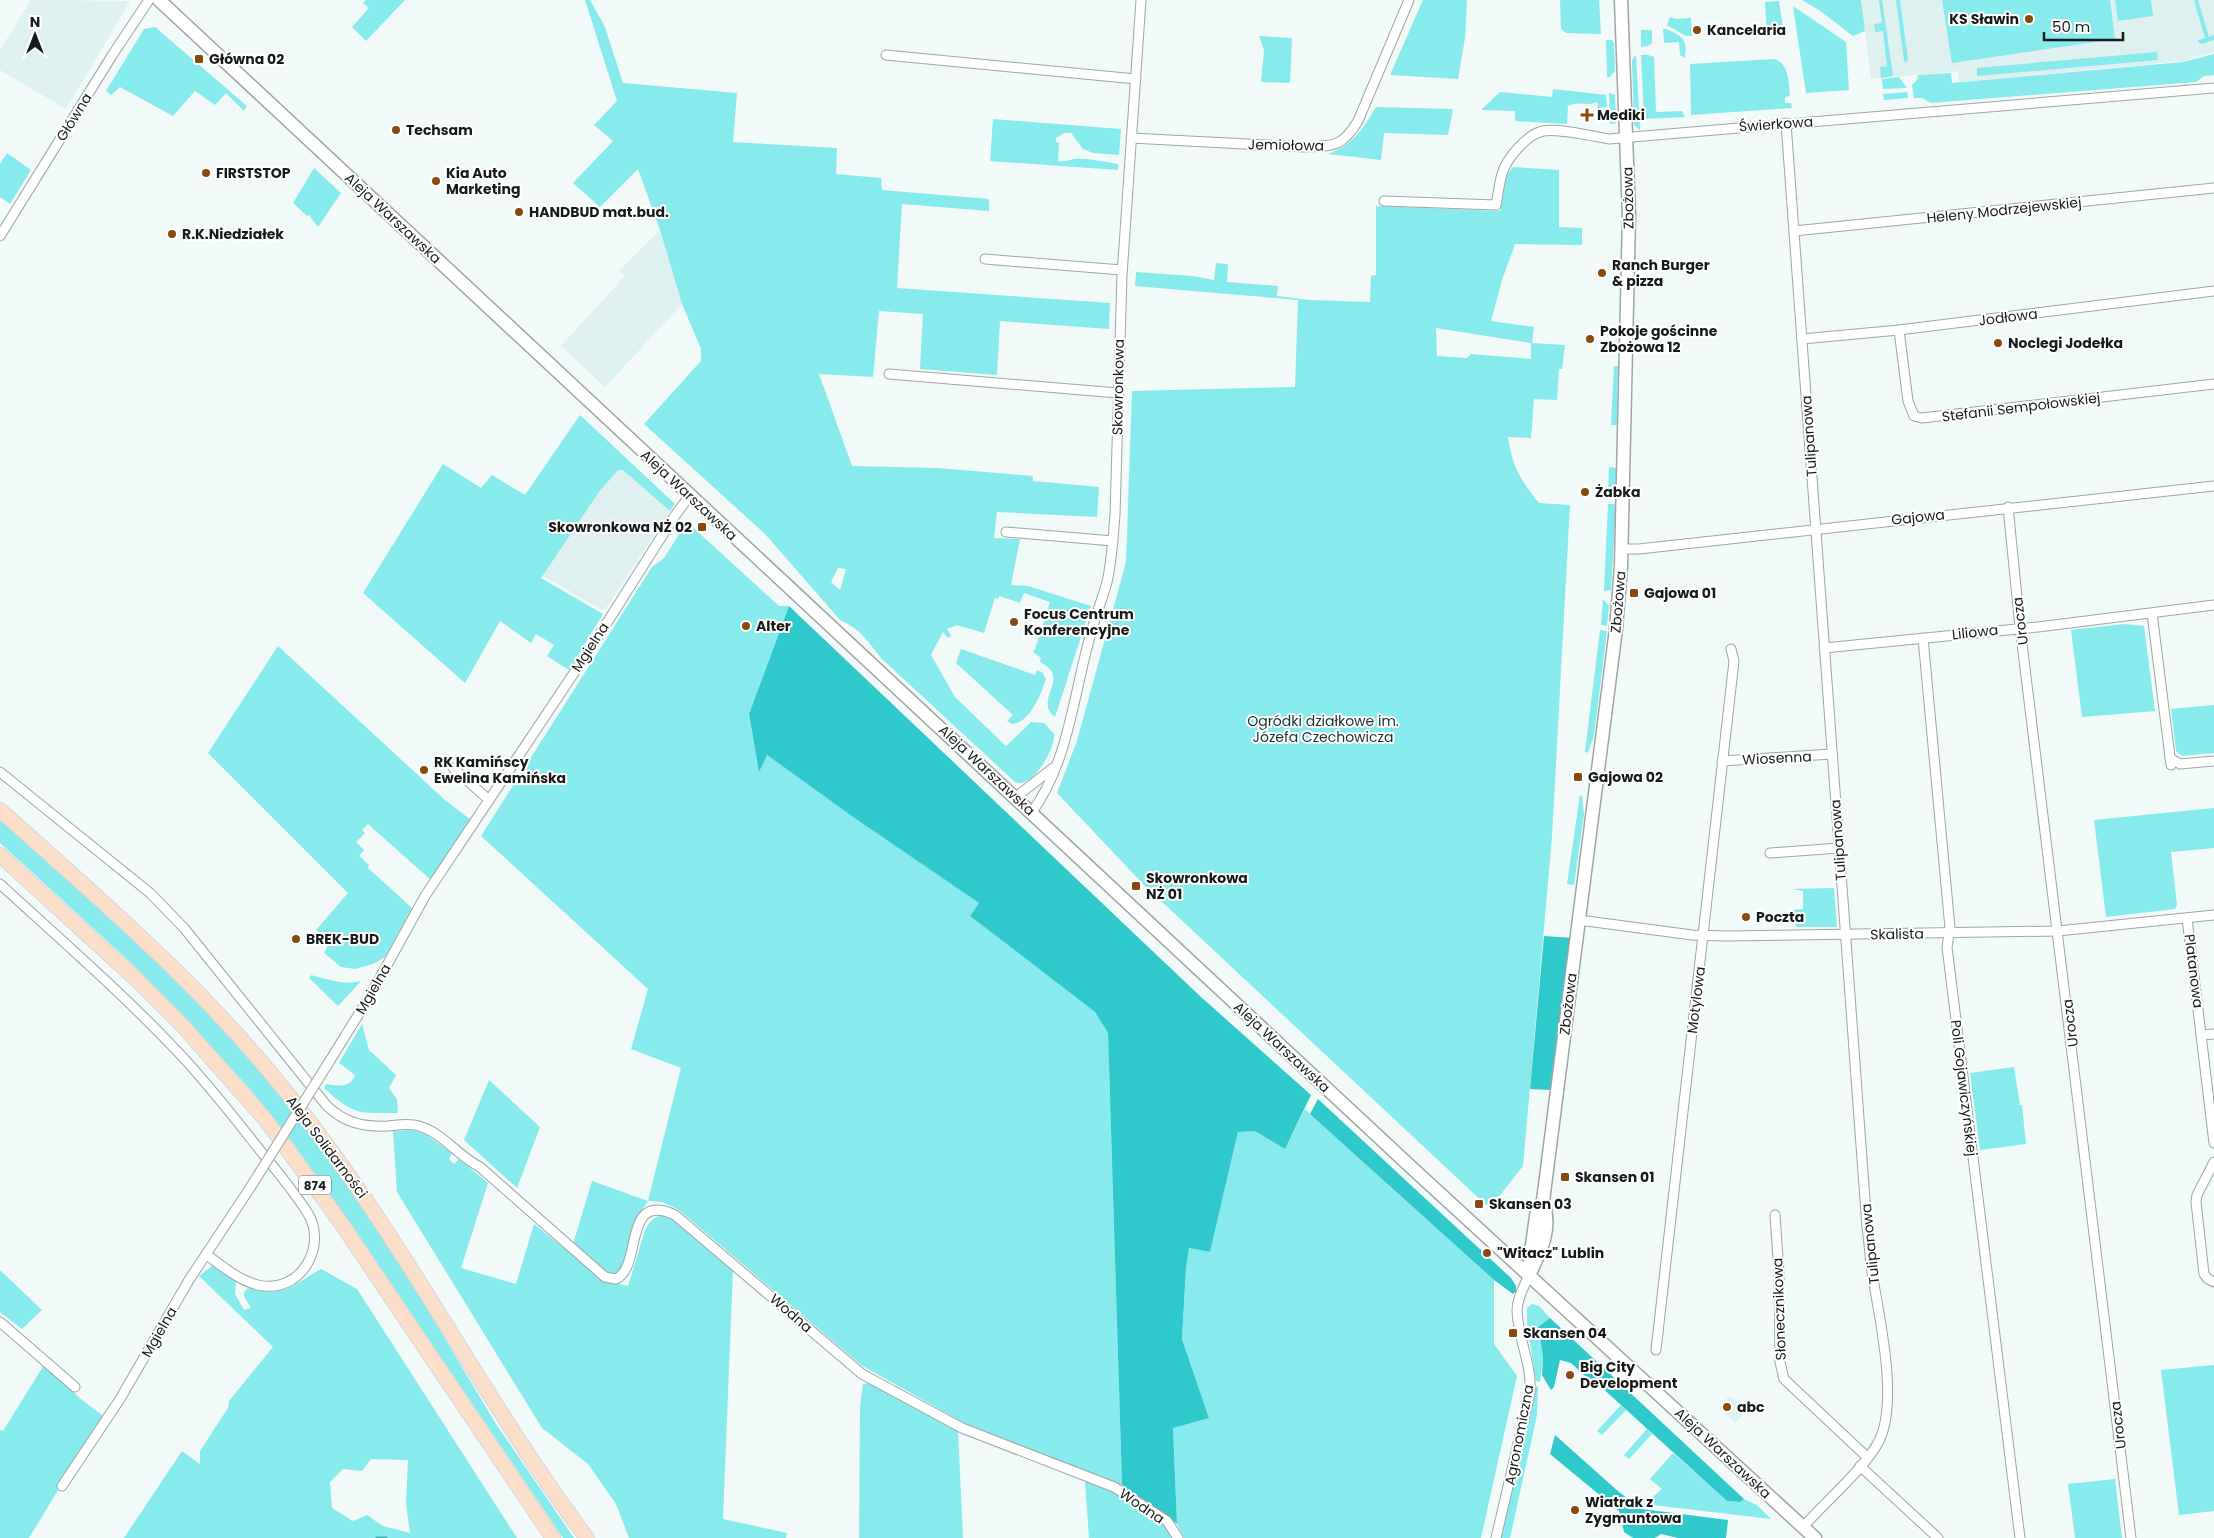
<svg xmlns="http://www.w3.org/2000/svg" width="2214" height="1538" font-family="Poppins,sans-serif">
  <rect width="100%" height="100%" fill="#f1f9f9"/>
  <g fill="#def0f0">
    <path d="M31,0L130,1L66,109L0,70V50Z"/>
    <path d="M1861,0H2214V52L2183,61L1959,82L1958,71L1871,79Z"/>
    <path d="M660,230L682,304L605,387L561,346L625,276L619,271Z"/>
    <path d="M618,469L623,470L670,511L604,611L542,575L599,492Z"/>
    <path d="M1729,1396L1746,1411L1735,1423L1719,1408Z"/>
  </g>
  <g fill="#87eaec" fill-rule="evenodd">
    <path d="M366,0H405L366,41L352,27L369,8L363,3Z"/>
    <path d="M585,0H590L605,27L623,83L737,93L733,142L837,148L836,174L881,178L882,190L989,199V211L902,204L897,288L1110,303L1109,329L1000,321L997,375L920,369L923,314L879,311L873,377L819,374L852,466L938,468L1033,476V481L1099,487L1097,517L997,512L994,538L1020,539L1011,585L1028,586L1091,606L1055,717C1032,699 1073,678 1040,662L1041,658L1033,652L1035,649L1050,602L1024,593L1020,603L999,596L998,599L995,598L984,633L957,625L947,629L951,636L948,638L943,632L931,655L955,697L1006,746L1031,722L1044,723L1054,734C1056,748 1032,790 1015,782L882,659C868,642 861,629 840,620L765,534L644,424L701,361V349L682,304L660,230L638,169L600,207L573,183L613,141L594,125L617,101ZM838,568L846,569L840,590L831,582Z"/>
    <path d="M1423,0H1467L1465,38L1458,79L1390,75Z"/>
    <path d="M1560,0H1599L1601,34L1566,33L1561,29Z"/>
    <path d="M1802,0H1861L1865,31L1853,36L1819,10Z"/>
    <path d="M1879,0H1882L1893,76L1881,78L1880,67L1887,66L1883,31L1875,32L1874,24L1882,23Z"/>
    <path d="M1896,0H1900L1908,60L1906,62L1904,61Z"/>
    <path d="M1942,0H2110L2115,39L1952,63Z"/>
    <path d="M2115,0H2151L2153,16L2118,21Z"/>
    <path d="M2194,0H2198L2209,37L2214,35V40L2202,44L2198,42V40L2205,38Z"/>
    <path d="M1779,1L1784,34H1767L1765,2Z"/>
    <path d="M1793,6L1846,42L1849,90L1806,93Z"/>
    <path d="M1670,17L1676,19L1691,18L1692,36H1686L1667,25Z"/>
    <path d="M155,27L247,106L244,111L226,93L215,105L195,91L173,116L120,87L111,95L106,91L144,29Z"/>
    <path d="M1663,29C1668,29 1670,31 1675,33C1687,40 1686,45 1685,58L1680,55L1679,42L1664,43Z"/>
    <path d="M1641,30H1652V43L1648,46L1641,47Z"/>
    <path d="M1259,36L1292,38L1290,83L1261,82L1264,50Z"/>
    <path d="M1606,40H1612L1614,43L1615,71L1610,77H1607Z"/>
    <path d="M2157,52L2158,60L1977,76V68Z"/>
    <path d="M2214,54V75L2204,76L2196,82L1931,103L1922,98H1914L1912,85L1917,80L1918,75L1951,73L1952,83L2183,62Z"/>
    <path d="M1636,55L1640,130L1634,125L1632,60Z"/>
    <path d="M1641,55H1648L1654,57L1656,112L1682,111L1685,117L1644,119Z"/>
    <path d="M1774,59C1789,62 1789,84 1790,96L1785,97V103H1791L1792,108L1691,115L1690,64Z"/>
    <path d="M1899,77L1907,88L1883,89L1882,79Z"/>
    <path d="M1553,89L1606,95L1607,107L1597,108L1598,104L1597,102C1586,107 1581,100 1568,106L1567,124L1515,121V111L1481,110L1500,92L1552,97Z"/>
    <path d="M1907,92L1908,98L1884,100L1883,94Z"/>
    <path d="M1609,93L1615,95L1616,123L1610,124Z"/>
    <path d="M1376,107L1453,109L1448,135L1384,133L1381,160L1328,154C1353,145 1363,129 1376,107Z"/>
    <path d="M993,119L1121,129L1119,155L1093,153L1083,149L1071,133H1064L1056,138V142L1059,143L1058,161C1065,162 1068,160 1074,159C1088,158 1104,162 1118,164V170L990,161Z"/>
    <path d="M7,153L31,170L10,204L0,197V164Z"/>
    <path d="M1513,167L1559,170V227L1582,228V245L1515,244L1502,280L1491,321L1534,327L1532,343L1565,345L1562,369H1559L1557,400L1534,399L1531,438L1508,437C1512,466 1521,481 1539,503L1570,505L1552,837L1523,1166L1497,1199L1486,1205L1144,885L1057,793L1077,741L1126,562L1132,391L1295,387L1298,300L1135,286L1136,272L1193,276L1214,280L1216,263L1228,264L1227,282L1278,286L1277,296L1310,300L1370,302L1371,276L1376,275V206L1500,211L1507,175ZM1436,328L1531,343V359L1471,354L1467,358L1437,356Z"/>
    <path d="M314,168L341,193L318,227L309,215L307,216L293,203Z"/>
    <path d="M1614,366H1618L1617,425H1611Z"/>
    <path d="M580,415L675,504L670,511L623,470H618L599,492L541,578L603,614L569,670L547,656L554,645L536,634L531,643L500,621L465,683L363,593L443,464L481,488L492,475L525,495Z"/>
    <path d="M1609,467L1616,468V496L1614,498L1608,496Z"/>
    <path d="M1608,504H1614L1616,507L1611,590L1604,591Z"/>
    <path d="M687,522L779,606H789L749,714L759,771L767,755L853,817L979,903L970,916L1095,1012L1108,1033L1122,1485L964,1423L861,1365L679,1210L662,1202L648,1201L641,1212L625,1268L612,1275H607L573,1244L592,1181L648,1201L681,1068L631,1049L648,989L481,836L652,567L664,558Z"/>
    <path d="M1603,599L1609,606L1607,626L1601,625Z"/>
    <path d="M2124,624L2144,626L2155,711L2082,717L2071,630Z"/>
    <path d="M1600,630L1607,631L1594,735L1588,753L1585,752Z"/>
    <path d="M278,646L445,800L471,820L432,881L368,824L362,830L365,833L356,842L364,850L359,856L369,865L368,868L412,908L385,957L373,964L355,969L341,967L324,953L330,941L316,930L348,893L208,753Z"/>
    <path d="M961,649L1035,675L1037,670L1043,673L1046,679C1041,694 1030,723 1012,724L1007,721L1013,715L956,663Z"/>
    <path d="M2214,705V753L2182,756L2176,751L2171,709Z"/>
    <path d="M1580,795L1582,796L1584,814L1574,885L1567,884Z"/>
    <path d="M2214,808V848L2171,852L2177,905L2175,909L2106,917L2094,820Z"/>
    <path d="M0,814L161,962L208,1010L272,1083L342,1176L388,1243L496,1424L574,1538H563L351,1224L290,1139L250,1089L178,1010L130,962L0,843Z"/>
    <path d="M1834,888L1837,927H1796L1794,910L1803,909V891L1792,889Z"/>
    <path d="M311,975C327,979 345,986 361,981L338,1006L309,978Z"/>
    <path d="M362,1024L369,1050L396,1075L389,1088L397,1099L398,1113C358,1113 355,1116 324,1088L326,1084C337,1086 351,1088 355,1075L339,1063Z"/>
    <path d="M2014,1067L2020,1105H2022L2026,1144L1980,1150L1970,1073Z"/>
    <path d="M489,1080L540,1127L517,1188L464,1140Z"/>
    <path d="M1305,1109L1494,1280V1344L1517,1376L1481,1538H1184L1177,1524L1173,1427L1209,1418L1182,1339L1186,1268L1189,1248L1210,1252L1238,1132L1255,1131L1285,1149Z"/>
    <path d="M411,1130L425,1134L452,1153L449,1159L454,1164L459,1159L488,1183L461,1268L516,1284L534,1224L604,1280L628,1286L645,1230C652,1217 660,1212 673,1218L733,1269L723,1519L787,1533L786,1538H629L616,1504L588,1464L542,1428L397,1192L393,1131Z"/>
    <path d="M213,1265L236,1281L235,1294L244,1310L251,1308L244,1296V1292L248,1288C285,1298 292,1285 321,1269L357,1289L517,1538H124L182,1451L200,1464V1451L228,1408L229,1401L273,1347L199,1276ZM371,1459L408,1460L406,1504L410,1533L383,1526L367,1515L353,1521L332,1508L330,1482L343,1469L362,1471Z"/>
    <path d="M0,1270L42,1310L22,1329L0,1312Z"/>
    <path d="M1532,1304L1539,1306L1550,1318L1538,1327L1543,1356L1540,1382L1536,1381L1527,1324V1308Z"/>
    <path d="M44,1365L81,1399L103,1416L29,1538H0V1430L3,1431Z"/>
    <path d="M2214,1365V1511L2179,1515L2161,1370Z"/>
    <path d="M869,1383L958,1429L963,1538H859L860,1407L863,1384Z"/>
    <path d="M1531,1383L1538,1387L1537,1415L1510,1538H1496Z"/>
    <path d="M1621,1405L1626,1410L1602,1435L1597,1431Z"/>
    <path d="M1647,1429L1652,1434L1629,1459L1624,1455Z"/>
    <path d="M1673,1453L1727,1501L1740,1502L1744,1499L1757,1505L1771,1519L1644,1504L1662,1489L1650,1479Z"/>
    <path d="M2115,1479L2122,1538H2075L2068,1484Z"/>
    <path d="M1085,1481L1112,1492L1164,1524L1173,1538H1089Z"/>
  </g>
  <g fill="#2fc9cc">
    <path d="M789,606L1201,997L1311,1095L1285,1149L1255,1131L1238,1132L1210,1252L1189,1248L1186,1268L1182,1339L1209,1418L1173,1428L1177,1524L1168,1516L1122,1485L1108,1033L1095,1012L970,916L979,903L853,817L767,755L759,772L749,714Z"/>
    <path d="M1544,936L1572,938L1552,1090L1530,1089Z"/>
    <path d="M1318,1099L1511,1278L1516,1286V1291L1513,1294L1494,1280L1310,1114Z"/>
    <path d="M1550,1318L1744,1499L1740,1502L1727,1501L1600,1386L1598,1388L1571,1363L1560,1360L1554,1387L1551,1390L1542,1375L1543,1356L1538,1327Z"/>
    <path d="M1555,1435L1619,1492L1642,1509L1728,1520L1726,1538H1678L1661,1534L1655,1538H1633L1624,1532L1619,1511L1550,1454Z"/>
  </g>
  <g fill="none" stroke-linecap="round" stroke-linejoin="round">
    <path stroke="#44afb1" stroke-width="3" d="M377,1538H386"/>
    <defs>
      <g id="street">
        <path d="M886,55L1136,79"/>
        <path d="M1786,123L1867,1227C1869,1242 1870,1257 1872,1272C1879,1317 1899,1400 1879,1441C1866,1467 1824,1503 1803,1527"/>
        <path d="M1131,138L1303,147C1332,146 1342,148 1358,121L1409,0"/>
        <path d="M1384,201L1496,205C1498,195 1499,184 1502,174C1506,159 1527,134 1543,131C1558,128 1592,136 1609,139L2214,88"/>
        <path d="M1794,231L2214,188"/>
        <path d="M0,236L113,54L149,0"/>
        <path d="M985,259L1122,270"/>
        <path d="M1899,330L1908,401L1914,416L1922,418L2214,384"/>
        <path d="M1802,339L1899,330L2214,291"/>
        <path d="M889,374L1118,393"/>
        <path d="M2008,507L2020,627L2131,1538"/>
        <path d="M1006,532L1113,541"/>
        <path d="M1622,549H1639L2214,486"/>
        <path d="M2152,613L2171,765"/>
        <path d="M1923,638L1950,928L1947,947L2020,1538"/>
        <path d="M1824,648L2038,627L2214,605"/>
        <path d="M2170,758L2180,764L2214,761"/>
        <path d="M1722,761L1832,754"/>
        <path d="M453,768L489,800"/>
        <path d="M0,772L150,893L184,928L327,1106C345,1123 363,1127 388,1126C398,1125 409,1123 419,1126C443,1133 458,1156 480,1167L605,1277L616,1279C643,1267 622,1190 675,1215L862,1374L962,1428L1114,1487L1167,1521L1178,1538"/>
        <path d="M1016,797L1053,768"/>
        <path d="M1032,812C1067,764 1073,700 1088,644C1093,623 1101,603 1107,582C1112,560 1113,537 1115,515L1122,275L1141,0"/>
        <path d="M1770,853L1839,848"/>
        <path d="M0,884C60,939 121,992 176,1050C206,1081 232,1115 259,1149C275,1169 293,1190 307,1212C329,1246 300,1295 258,1285C240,1281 220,1265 206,1254"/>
        <path d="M2187,918L2214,1143"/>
        <path d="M1579,920L1692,935L1727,936L2058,931L2214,915"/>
        <path d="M2202,1035L2214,1034"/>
        <path d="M329,1062L370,996L425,896L596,640L674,517L690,495"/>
        <path d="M2214,1162L2197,1195L2196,1202L2204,1274L2208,1279L2214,1282"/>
        <path d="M1775,1215L1779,1273L1780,1362L1784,1379L1867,1457"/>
        <path d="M0,1322L75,1387"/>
        <path d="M1656,1350L1734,661L1731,649"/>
        <path d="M1860,1466L1938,1538"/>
        <path d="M62,1486L120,1399L189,1280L250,1188"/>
        <path d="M1496,1538L1530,1392C1532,1364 1518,1339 1517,1311C1517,1298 1524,1287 1529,1275"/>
      </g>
      <g id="secondary">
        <path d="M159,0L1412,1168L1815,1538"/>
        <path d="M1529,1267L1537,1209L1543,1201"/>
        <path d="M1529,1275C1542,1249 1552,1229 1543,1201L1616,629L1621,566L1629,216L1621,0"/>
      </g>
      <g id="primary">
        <path d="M0,810C57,861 116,912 171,966C232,1025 288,1090 337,1159C426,1282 496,1417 587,1538"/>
        <path d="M0,855L137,980L182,1025L265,1119L339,1220L553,1538"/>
      </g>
    </defs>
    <use href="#street" stroke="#9ea5a5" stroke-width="11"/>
    <use href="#secondary" stroke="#9ea5a5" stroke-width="15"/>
    <use href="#primary" stroke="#d5d6d6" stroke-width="16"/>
    <use href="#street" stroke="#fff" stroke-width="9"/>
    <use href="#secondary" stroke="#fff" stroke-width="12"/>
    <use href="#primary" stroke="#fbdfca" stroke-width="14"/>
    <defs>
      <path id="street-bridge" d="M250,1188L329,1062"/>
    </defs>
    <use href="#street-bridge" stroke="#9ea5a5" stroke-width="11" stroke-linecap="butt"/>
    <use href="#street-bridge" stroke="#fff" stroke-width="9"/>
  </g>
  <g fill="#88490d" stroke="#fff" stroke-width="2">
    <circle cx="2029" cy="19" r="5"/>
    <circle cx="1697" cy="30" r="5"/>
    <rect x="194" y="54" width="10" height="10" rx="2.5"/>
    <path d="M1584.5 107.5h5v5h5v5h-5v5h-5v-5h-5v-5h5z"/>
    <circle cx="396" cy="130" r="5"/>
    <circle cx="206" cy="173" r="5"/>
    <circle cx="436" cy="181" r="5"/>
    <circle cx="519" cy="212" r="5"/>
    <circle cx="172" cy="234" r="5"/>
    <circle cx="1602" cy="273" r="5"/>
    <circle cx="1590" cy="339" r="5"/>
    <circle cx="1998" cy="343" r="5"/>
    <circle cx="1585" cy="492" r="5"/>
    <rect x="697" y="522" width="10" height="10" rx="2.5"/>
    <rect x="1629" y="588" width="10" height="10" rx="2.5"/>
    <circle cx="1014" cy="622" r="5"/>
    <circle cx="746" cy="626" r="5"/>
    <circle cx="424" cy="770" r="5"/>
    <rect x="1573" y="772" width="10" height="10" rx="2.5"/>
    <rect x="1131" y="881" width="10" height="10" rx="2.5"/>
    <circle cx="1746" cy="917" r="5"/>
    <circle cx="296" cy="939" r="5"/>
    <rect x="1560" y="1172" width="10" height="10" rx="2.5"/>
    <rect x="1474" y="1199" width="10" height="10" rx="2.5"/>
    <circle cx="1487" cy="1253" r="5"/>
    <rect x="1508" y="1328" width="10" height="10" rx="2.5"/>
    <circle cx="1570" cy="1375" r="5"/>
    <circle cx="1727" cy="1407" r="5"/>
    <circle cx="1575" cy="1510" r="5"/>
  </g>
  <g text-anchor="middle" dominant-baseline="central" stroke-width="4" stroke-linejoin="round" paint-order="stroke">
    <rect fill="#fff" stroke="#5d5f5f" stroke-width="1" x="299" y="1175.5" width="32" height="19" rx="4"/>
    <g font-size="12" font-weight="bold" fill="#171a1a">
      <text x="315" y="1185">874</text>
    </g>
    <g font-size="14" font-weight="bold" fill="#171a1a" stroke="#fff" text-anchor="start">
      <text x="2019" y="19" text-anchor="end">KS Sławin</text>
      <text x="1707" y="30">Kancelaria</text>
      <text x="209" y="59">Główna 02</text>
      <text x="1597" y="115">Mediki</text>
      <text x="406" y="130">Techsam</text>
      <text x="216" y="173">FIRSTSTOP</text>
      <text x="446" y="173">Kia Auto<tspan x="446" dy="16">Marketing</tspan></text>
      <text x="529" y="212">HANDBUD mat.bud.</text>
      <text x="182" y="234">R.K.Niedziałek</text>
      <text x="1612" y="265">Ranch Burger<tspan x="1612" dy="16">&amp; pizza</tspan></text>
      <text x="1600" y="331">Pokoje gościnne<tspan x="1600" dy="16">Zbożowa 12</tspan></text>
      <text x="2008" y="343">Noclegi Jodełka</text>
      <text x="1595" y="492">Żabka</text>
      <text x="692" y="527" text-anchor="end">Skowronkowa NŻ 02</text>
      <text x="1644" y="593">Gajowa 01</text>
      <text x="1024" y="614">Focus Centrum<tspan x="1024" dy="16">Konferencyjne</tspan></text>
      <text x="756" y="626">Alter</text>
      <text x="434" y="762">RK Kamińscy<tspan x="434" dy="16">Ewelina Kamińska</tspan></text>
      <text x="1588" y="777">Gajowa 02</text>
      <text x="1146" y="878">Skowronkowa<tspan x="1146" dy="16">NŻ 01</tspan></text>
      <text x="1756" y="917">Poczta</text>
      <text x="306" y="939">BREK-BUD</text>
      <text x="1575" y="1177">Skansen 01</text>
      <text x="1489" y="1204">Skansen 03</text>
      <text x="1497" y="1253">"Witacz" Lublin</text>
      <text x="1523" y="1333">Skansen 04</text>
      <text x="1580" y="1367">Big City<tspan x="1580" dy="16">Development</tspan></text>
      <text x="1737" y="1407">abc</text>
      <text x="1585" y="1502">Wiatrak z<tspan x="1585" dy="16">Zygmuntowa</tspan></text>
    </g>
    <g font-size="14" fill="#171a1a" stroke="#fff">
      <text transform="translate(74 117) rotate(-58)">Główna</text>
      <text transform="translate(1776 124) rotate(-4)">Świerkowa</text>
      <text transform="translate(1286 145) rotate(1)">Jemiołowa</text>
      <text transform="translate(1628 198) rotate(-91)">Zbożowa</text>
      <text transform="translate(2004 210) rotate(-6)">Heleny Modrzejewskiej</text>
      <text transform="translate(393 218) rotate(43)">Aleja Warszawska</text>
      <text transform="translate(2008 317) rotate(-7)">Jodłowa</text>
      <text transform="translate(1118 387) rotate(-89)">Skowronkowa</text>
      <text transform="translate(2021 407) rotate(-7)">Stefanii Sempołowskiej</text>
      <text transform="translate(1809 436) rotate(-94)">Tulipanowa</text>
      <text transform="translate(689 495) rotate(43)">Aleja Warszawska</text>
      <text transform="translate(1918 517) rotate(-6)">Gajowa</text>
      <text transform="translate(1618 602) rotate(-85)">Zbożowa</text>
      <text transform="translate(2020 621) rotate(-97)">Urocza</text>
      <text transform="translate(1975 632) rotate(-6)">Liliowa</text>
      <text transform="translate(590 647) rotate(-57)">Mgielna</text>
      <text transform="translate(1777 758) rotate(-3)">Wiosenna</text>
      <text transform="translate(987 770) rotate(43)">Aleja Warszawska</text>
      <text transform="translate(1838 840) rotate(-94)">Tulipanowa</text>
      <text transform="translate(1897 934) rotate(-1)">Skalista</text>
      <text transform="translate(2194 971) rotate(83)">Platanowa</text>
      <text transform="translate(373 989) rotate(-60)">Mgielna</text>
      <text transform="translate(1696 1000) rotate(-83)">Motylowa</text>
      <text transform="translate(1568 1004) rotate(-83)">Zbożowa</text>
      <text transform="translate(2070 1023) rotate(-97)">Urocza</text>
      <text transform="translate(1282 1047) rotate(43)">Aleja Warszawska</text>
      <text transform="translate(1964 1088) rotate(83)">Poli Gojawiczyńskiej</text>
      <text transform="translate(327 1147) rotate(53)">Aleja Solidarności</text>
      <text transform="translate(1870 1244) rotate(-96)">Tulipanowa</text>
      <text transform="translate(1779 1309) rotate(-92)">Słonecznikowa</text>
      <text transform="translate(791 1313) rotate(41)">Wodna</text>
      <text transform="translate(159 1332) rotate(-60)">Mgielna</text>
      <text transform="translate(2118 1425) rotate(-97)">Urocza</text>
      <text transform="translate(1519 1435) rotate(-79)">Agronomiczna</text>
      <text transform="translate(1723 1453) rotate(43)">Aleja Warszawska</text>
      <text transform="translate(1142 1506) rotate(34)">Wodna</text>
    </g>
    <g font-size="14" fill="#172f2f" stroke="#fff">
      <text x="1323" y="721">Ogródki działkowe im.<tspan x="1323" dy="16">Józefa Czechowicza</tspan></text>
    </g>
  </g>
  <g transform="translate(35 35)" stroke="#ffffff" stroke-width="4" paint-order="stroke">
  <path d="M0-4L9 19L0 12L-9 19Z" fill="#171a1a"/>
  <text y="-8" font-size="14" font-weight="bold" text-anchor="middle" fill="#171a1a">N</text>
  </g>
  <path d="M2044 32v8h79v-8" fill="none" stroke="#171a1a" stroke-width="2.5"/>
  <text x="2052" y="32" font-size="15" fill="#171a1a" stroke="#ffffff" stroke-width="4" paint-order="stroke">50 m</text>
</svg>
